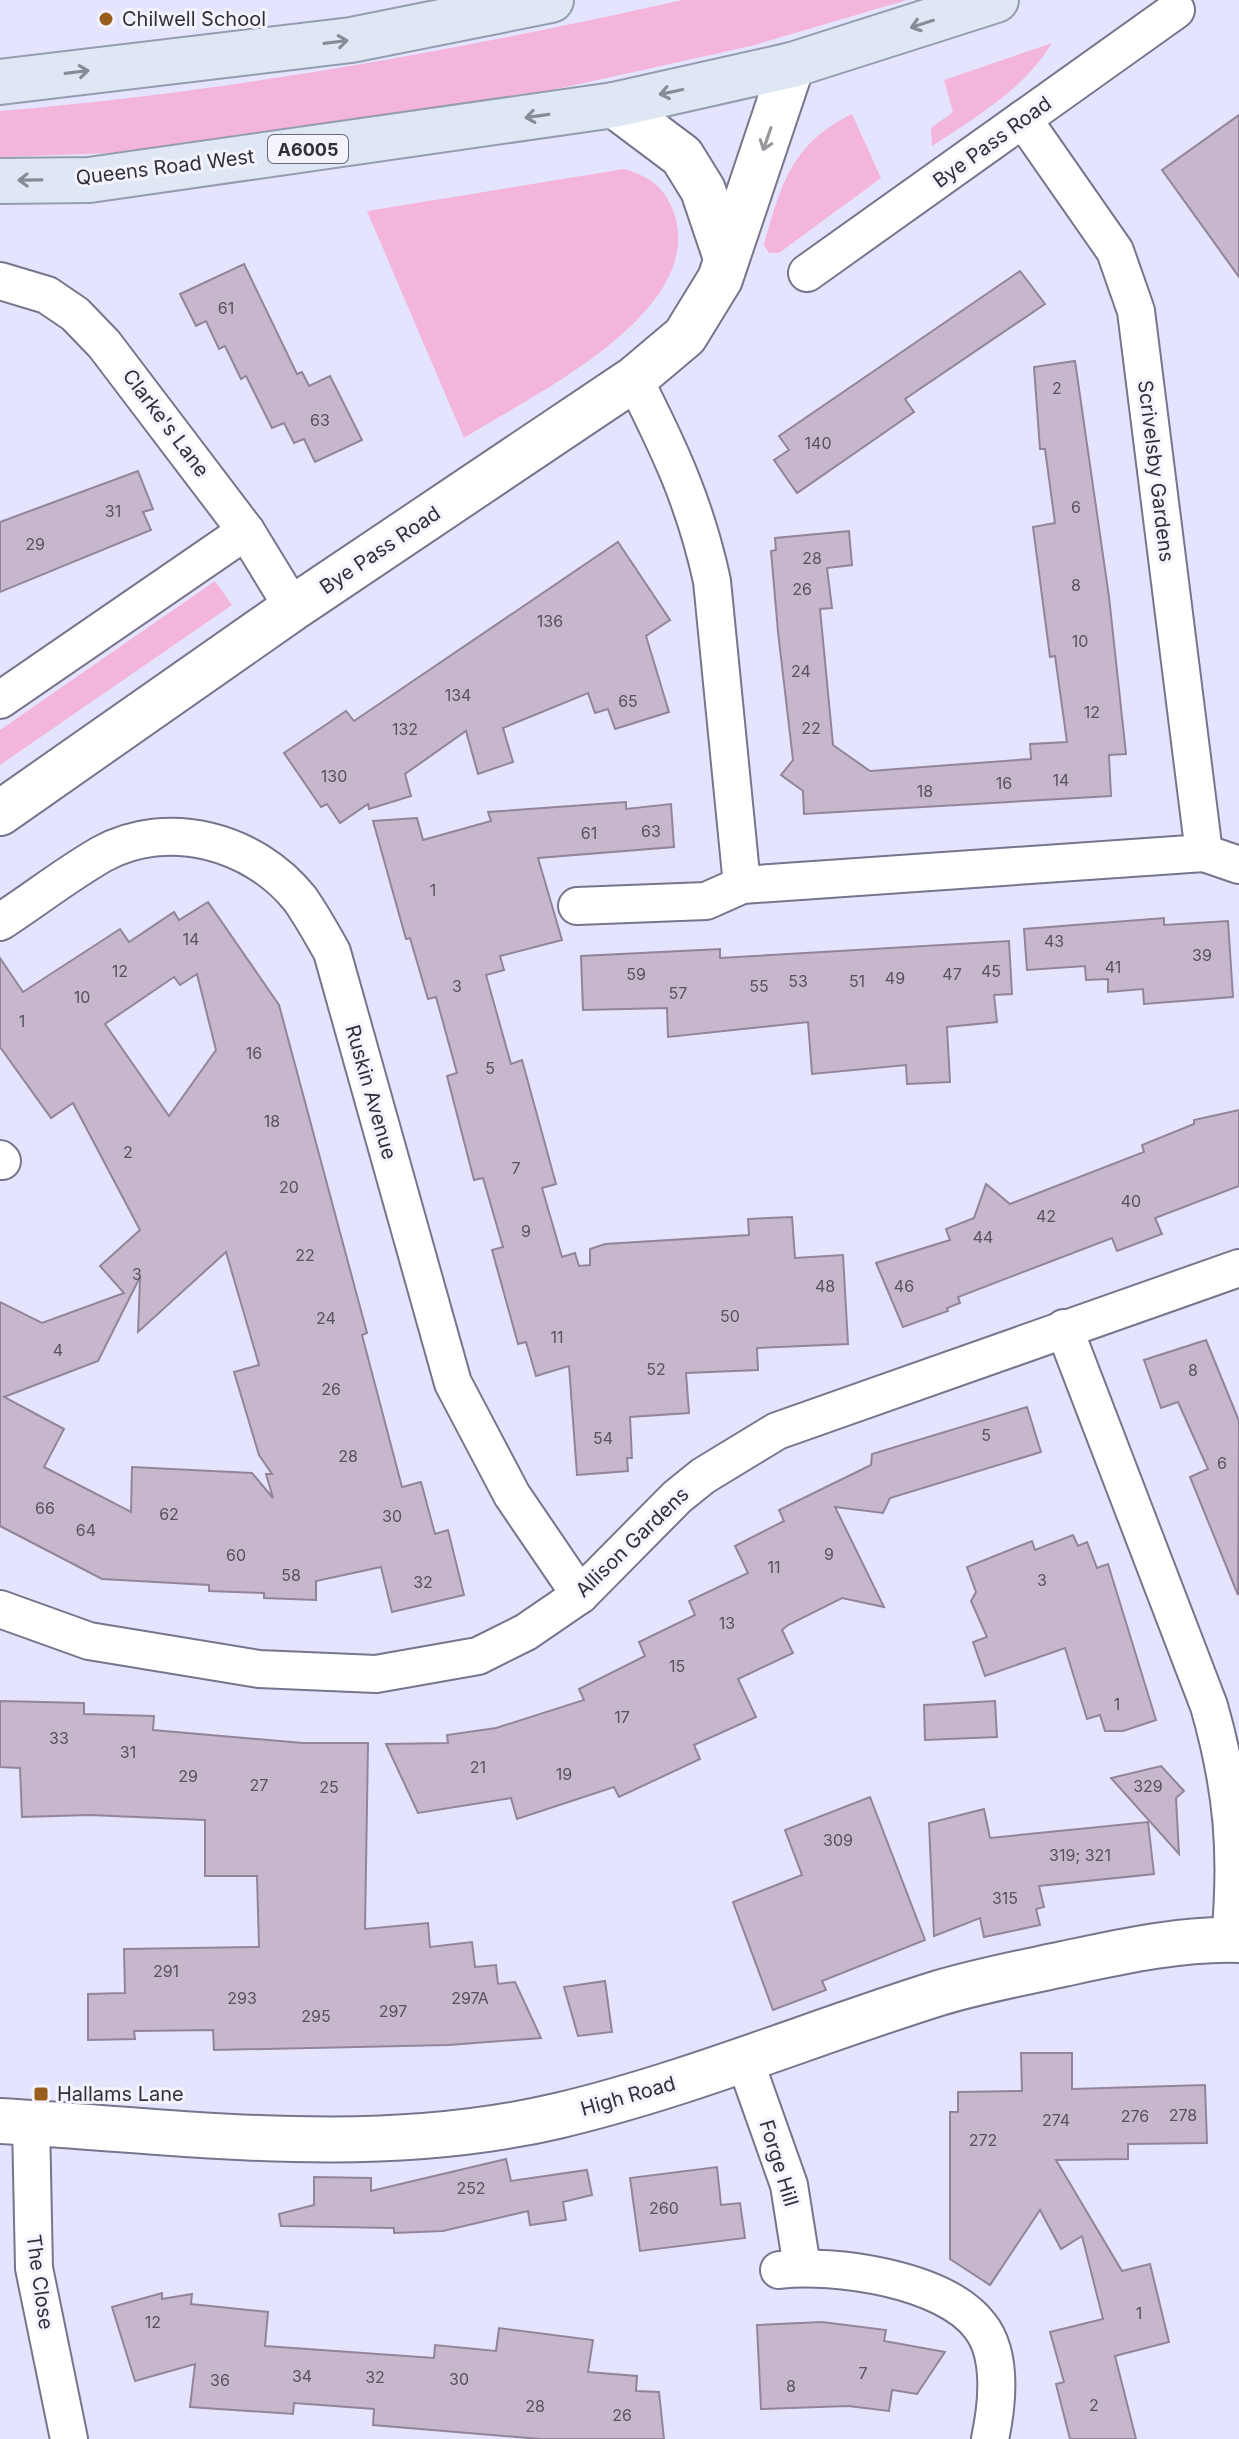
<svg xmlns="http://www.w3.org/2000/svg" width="1239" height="2439" font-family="Inter,sans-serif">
  <rect width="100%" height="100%" fill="#e5e4fe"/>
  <g fill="#f3b5db">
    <path d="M683,0H907L751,46L417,120L110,153L0,157V111C230,92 458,50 683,0Z"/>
    <path d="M1052,43C1023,90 977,116 932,146L931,128L953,112L944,80Z"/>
    <path d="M852,114L881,178L779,253H769L764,245C781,185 791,144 852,114Z"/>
    <path d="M624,169C651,177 666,188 675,216C704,314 531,396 464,438L367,211Z"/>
    <path d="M215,581L232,605L0,765V730Z"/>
  </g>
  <g fill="#c6b7cd" stroke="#928499" stroke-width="2" fill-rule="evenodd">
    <path d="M1239,115V277L1162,170Z"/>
    <path d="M244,264L297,374L302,372L309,386L330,376L362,440L315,462L304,439L294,443L284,423L272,428L246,376L241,379L225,346L219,349L206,321L196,326L180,294Z"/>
    <path d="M1020,271L1045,304L905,399L914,412L797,493L774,460L789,450L779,436Z"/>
    <path d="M1075,361L1109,597L1126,754L1109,755L1111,796L804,814L803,791L781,775L793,760L778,632L771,551L776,550L775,538L849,531L852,565L827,568L832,608L820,609L833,745L870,771L1031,759L1030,744L1067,742L1055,656L1050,657L1033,527L1055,523L1045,449H1040L1034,367Z"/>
    <path d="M138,471L153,509L143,512L151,530L0,592V522Z"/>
    <path d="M618,542L670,620L646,636L669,712L615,729L608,709L595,713L588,693L503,728L513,762L478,774L466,731L405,774L411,796L369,809L368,804L340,823L327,804L321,807L284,753L346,711L354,721Z"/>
    <path d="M626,802V809L671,804L674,847L538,858L562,940L500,956L504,970L486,975L511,1064L522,1060L556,1184L542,1188L562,1257L575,1253L579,1266L590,1265V1249L605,1244L749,1235L748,1219L792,1217L795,1258L843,1255L848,1344L757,1348L758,1370L686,1373L689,1413L630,1417L632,1458H627L628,1471L577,1475L569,1366L536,1376L526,1342L518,1344L492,1250L503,1247L483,1178L474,1180L447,1076L457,1073L436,997L428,999L410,938L406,939L373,821L417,818L423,840L491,821L488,812Z"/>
    <path d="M208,902L279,1005L367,1333L362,1335L402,1487L421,1482L435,1534L448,1530L464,1595L392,1612L381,1567L316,1581V1600L264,1598V1593L209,1591V1585L102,1579L0,1526V1302L42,1323L124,1293L100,1266L140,1230L73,1103L51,1118L0,1047V958L23,992L120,929L129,942L174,912L179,920ZM197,974L216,1050L169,1116L105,1024L174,977L180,985ZM226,1252L259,1365L234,1372L259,1455L272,1474H266L273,1498L252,1473L132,1467L131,1512L44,1467L64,1429L4,1397L98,1361L140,1277L138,1332Z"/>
    <path d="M1164,918V925L1228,921L1233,997L1144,1004L1143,989L1108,992V979L1086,980L1085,966L1027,970L1024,929Z"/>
    <path d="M1009,941L1012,994L994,995L997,1022L947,1027L950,1082L907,1084L906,1065L812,1074L808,1022L668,1037L667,1008L583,1010L581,956L720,949V958Z"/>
    <path d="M1239,1110V1186L1155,1218L1162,1234L1117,1251L1112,1238L958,1297L960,1303L947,1308L948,1311L903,1327L876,1263L950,1240L946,1229L974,1218L986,1184L1010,1204L1144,1152L1142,1145L1194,1124V1120Z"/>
    <path d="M1206,1340L1239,1421L1238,1595L1190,1477L1208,1469L1178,1402L1161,1408L1144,1360Z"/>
    <path d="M1027,1407L1041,1452L890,1498L883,1513L835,1507L884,1607L842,1598L788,1625L782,1630L793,1653L738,1679L756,1717L694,1745L700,1759L619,1797L614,1787L517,1819L511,1798L418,1813L386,1744L448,1743L447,1735L496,1728L584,1700L579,1689L645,1656L639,1642L695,1615L689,1601L748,1573L735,1546L784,1521L779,1510L871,1465L872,1454Z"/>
    <path d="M1073,1535L1078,1546L1087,1542L1097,1568L1108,1564L1156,1720L1123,1731H1105L1100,1715L1087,1719L1065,1648L985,1676L973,1642L987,1637L971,1601L976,1592L967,1567L1032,1541L1035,1550Z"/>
    <path d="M0,1701L84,1703V1714L154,1716L153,1730L303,1743H368L365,1929L428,1923L430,1947L472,1942L475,1967L496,1965L498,1984L515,1982L541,2038L449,2045L214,2050L213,2030L134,2031L135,2039L88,2040V1994L125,1993L124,1949L259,1947L257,1876H205V1820L90,1815L22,1817L20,1768L0,1767Z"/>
    <path d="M995,1701L997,1737L925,1740L924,1705Z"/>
    <path d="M1161,1766L1184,1791L1176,1798L1179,1854L1111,1778Z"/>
    <path d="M870,1797L925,1940L822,1981L826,1990L773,2010L733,1902L802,1875L785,1830Z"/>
    <path d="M984,1809L990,1838L1148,1822L1154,1874L1039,1886L1044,1907L1036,1909L1040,1925L984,1937L980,1918L934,1936L929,1823Z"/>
    <path d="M605,1981L612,2032L578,2036L564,1987Z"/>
    <path d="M1021,2053H1072V2089L1205,2085L1207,2143L1128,2144V2159L1056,2160L1122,2271L1150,2264L1169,2342L1115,2356L1136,2439H1070L1056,2384L1064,2382L1050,2332L1103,2319L1082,2236L1061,2249L1040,2210L990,2285L950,2259V2112H958V2092L1022,2091Z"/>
    <path d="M506,2159L511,2181L587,2170L592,2195L563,2202L566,2220L530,2225L528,2211L443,2231L394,2233V2228L281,2226L279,2214L314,2205V2177L371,2178V2191Z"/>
    <path d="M717,2167L721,2205L740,2203L745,2238L640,2251L630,2178Z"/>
    <path d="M162,2293V2299L192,2294L191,2304L268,2312L265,2346L434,2358L435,2345L496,2351L499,2328L593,2340L588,2372L637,2376L636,2391L659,2392L664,2439H541L373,2425L374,2409L294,2403L293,2414L190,2407L195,2364L135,2381L112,2307Z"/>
    <path d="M822,2322L886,2330L884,2341L945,2352L917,2394L892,2390L889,2411L848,2406L761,2409L757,2325Z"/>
  </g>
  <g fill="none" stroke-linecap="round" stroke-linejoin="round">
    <defs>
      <g id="street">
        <path d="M807,273L1176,10"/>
        <path d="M0,281L47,295L75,314L104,344L246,531L293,608"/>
        <path d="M634,379C670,450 695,503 712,581L742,885L1204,853L1136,311L1115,251L1023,119"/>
        <path d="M0,700L246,531"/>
        <path d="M1204,853L1239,865"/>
        <path d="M577,906L706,901L742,885"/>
        <path d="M0,922C34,900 67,874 102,854C168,818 254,841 300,899C312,916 322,934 332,952L453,1383L512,1495L580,1595"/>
        <path d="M0,1159L2,1161"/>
        <path d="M1064,1328L1209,1706C1233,1790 1238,1854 1230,1940"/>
        <path d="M0,1609L89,1641L259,1669L376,1674L478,1656L526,1632L580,1595L677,1497L703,1476L777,1431L1239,1268"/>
        <path d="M745,2061L789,2185L802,2267"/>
        <path d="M31,2123L34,2268L69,2439"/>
        <path d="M779,2270C833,2263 945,2279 980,2326C1003,2355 997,2406 990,2439"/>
      </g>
      <g id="secondary">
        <path d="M614,105L682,156L703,190L726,258"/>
        <path d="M0,813L293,608L634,379L685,336L720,279L792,65"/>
        <path d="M0,2121C188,2132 372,2159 557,2116C688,2085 811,2033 939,1993C979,1981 1021,1973 1063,1964C1119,1952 1181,1938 1239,1940"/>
      </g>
      <g id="primary">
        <path d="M0,82L351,40L551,0"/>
        <path d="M0,181L89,180L614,105L792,65L996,0"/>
      </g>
    </defs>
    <use href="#street" stroke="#76758c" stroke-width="40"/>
    <use href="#secondary" stroke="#76758c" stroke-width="48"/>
    <use href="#primary" stroke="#949daf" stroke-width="48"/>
    <use href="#street" stroke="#fff" stroke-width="36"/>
    <use href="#secondary" stroke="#fff" stroke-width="44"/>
    <use href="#primary" stroke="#dfe7f5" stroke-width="44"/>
  </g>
  <defs><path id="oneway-shaft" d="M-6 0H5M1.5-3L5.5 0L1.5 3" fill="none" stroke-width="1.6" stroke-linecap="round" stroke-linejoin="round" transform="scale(2)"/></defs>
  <g stroke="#888c98">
    <use href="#oneway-shaft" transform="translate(922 24) rotate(162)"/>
    <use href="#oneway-shaft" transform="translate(336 42) rotate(-7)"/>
    <use href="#oneway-shaft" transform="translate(77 72) rotate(-7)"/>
    <use href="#oneway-shaft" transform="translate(671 92) rotate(168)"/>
    <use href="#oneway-shaft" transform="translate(537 116) rotate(172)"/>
    <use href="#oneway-shaft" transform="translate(30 180) rotate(179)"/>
  </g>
  <use stroke="#98989c" href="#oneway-shaft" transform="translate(767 139) rotate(109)"/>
  <g fill="#995e1e" stroke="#f3f3fd" stroke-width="3">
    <circle cx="106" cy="19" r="8"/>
    <rect x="33" y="2086" width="16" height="16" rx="4"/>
  </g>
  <g text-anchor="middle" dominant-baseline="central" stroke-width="6" stroke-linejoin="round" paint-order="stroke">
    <g font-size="16" fill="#56525f">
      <text x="226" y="308">61</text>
      <text x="1057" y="388">2</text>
      <text x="320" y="420">63</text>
      <text x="818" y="443">140</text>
      <text x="1076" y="507">6</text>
      <text x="113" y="511">31</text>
      <text x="35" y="544">29</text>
      <text x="812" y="558">28</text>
      <text x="1076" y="585">8</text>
      <text x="802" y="589">26</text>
      <text x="550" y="621">136</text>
      <text x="1080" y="641">10</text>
      <text x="801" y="671">24</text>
      <text x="458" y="695">134</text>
      <text x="628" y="701">65</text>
      <text x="1092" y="712">12</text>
      <text x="811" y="728">22</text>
      <text x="405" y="729">132</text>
      <text x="334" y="776">130</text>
      <text x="1061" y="780">14</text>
      <text x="1004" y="783">16</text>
      <text x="925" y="791">18</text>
      <text x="651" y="831">63</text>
      <text x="589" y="833">61</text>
      <text x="433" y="890">1</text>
      <text x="191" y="939">14</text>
      <text x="1054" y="941">43</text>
      <text x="1202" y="955">39</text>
      <text x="1113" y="967">41</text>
      <text x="120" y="971">12</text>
      <text x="991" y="971">45</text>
      <text x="636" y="974">59</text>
      <text x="952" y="974">47</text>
      <text x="895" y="978">49</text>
      <text x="798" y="981">53</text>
      <text x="857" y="981">51</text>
      <text x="457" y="986">3</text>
      <text x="759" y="986">55</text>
      <text x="678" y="993">57</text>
      <text x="82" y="997">10</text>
      <text x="22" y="1021">1</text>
      <text x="254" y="1053">16</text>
      <text x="490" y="1068">5</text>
      <text x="272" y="1121">18</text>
      <text x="128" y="1152">2</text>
      <text x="516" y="1168">7</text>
      <text x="289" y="1187">20</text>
      <text x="1131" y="1201">40</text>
      <text x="1046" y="1216">42</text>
      <text x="526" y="1231">9</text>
      <text x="983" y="1237">44</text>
      <text x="305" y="1255">22</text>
      <text x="137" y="1274">3</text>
      <text x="825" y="1286">48</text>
      <text x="904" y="1286">46</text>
      <text x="730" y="1316">50</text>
      <text x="326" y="1318">24</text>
      <text x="557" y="1337">11</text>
      <text x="58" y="1350">4</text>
      <text x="656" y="1369">52</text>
      <text x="1193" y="1370">8</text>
      <text x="331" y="1389">26</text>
      <text x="986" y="1435">5</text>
      <text x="603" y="1438">54</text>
      <text x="348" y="1456">28</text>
      <text x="1222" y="1463">6</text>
      <text x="45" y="1508">66</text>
      <text x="169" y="1514">62</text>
      <text x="392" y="1516">30</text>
      <text x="86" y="1530">64</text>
      <text x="829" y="1554">9</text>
      <text x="236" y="1555">60</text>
      <text x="774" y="1567">11</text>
      <text x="291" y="1575">58</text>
      <text x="1042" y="1580">3</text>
      <text x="423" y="1582">32</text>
      <text x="727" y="1623">13</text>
      <text x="677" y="1666">15</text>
      <text x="1117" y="1704">1</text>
      <text x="622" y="1717">17</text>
      <text x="59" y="1738">33</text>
      <text x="128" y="1752">31</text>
      <text x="478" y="1767">21</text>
      <text x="564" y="1774">19</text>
      <text x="188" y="1776">29</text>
      <text x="259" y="1785">27</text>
      <text x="1148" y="1786">329</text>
      <text x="329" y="1787">25</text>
      <text x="838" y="1840">309</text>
      <text x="1080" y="1855">319; 321</text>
      <text x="1005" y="1898">315</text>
      <text x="166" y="1971">291</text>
      <text x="242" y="1998">293</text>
      <text x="470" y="1998">297A</text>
      <text x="393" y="2011">297</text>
      <text x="316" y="2016">295</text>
      <text x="1183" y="2115">278</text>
      <text x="1135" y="2116">276</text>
      <text x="1056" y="2120">274</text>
      <text x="983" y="2140">272</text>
      <text x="471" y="2188">252</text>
      <text x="664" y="2208">260</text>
      <text x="1139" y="2313">1</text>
      <text x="153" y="2322">12</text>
      <text x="863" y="2373">7</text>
      <text x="302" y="2376">34</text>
      <text x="375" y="2377">32</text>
      <text x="459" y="2379">30</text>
      <text x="220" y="2380">36</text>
      <text x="791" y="2386">8</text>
      <text x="1094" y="2405">2</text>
      <text x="535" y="2406">28</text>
      <text x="622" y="2415">26</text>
    </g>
    <rect fill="#f3f3fd" stroke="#6b6a74" stroke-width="2" x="268" y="135" width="80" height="28" rx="6"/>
    <g font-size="18" font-weight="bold" fill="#31303a">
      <text x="308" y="149">A6005</text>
    </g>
    <g font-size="20" fill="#31303a" stroke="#f3f3fd" text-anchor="start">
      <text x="122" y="19">Chilwell School</text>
      <text x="57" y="2094">Hallams Lane</text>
    </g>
    <g font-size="20" fill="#31303a" stroke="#f3f3fd">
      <text transform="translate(992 142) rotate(-36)">Bye Pass Road</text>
      <text transform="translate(165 167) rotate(-7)">Queens Road West</text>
      <text transform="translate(166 423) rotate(53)">Clarke's Lane</text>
      <text transform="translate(1156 471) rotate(83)">Scrivelsby Gardens</text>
      <text transform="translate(380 550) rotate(-34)">Bye Pass Road</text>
      <text transform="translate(371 1092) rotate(74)">Ruskin Avenue</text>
      <text transform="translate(632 1542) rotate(-44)">Allison Gardens</text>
      <text transform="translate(628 2096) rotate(-16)">High Road</text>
      <text transform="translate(779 2163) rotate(73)">Forge Hill</text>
      <text transform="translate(40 2282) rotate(82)">The Close</text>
    </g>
  </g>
</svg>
